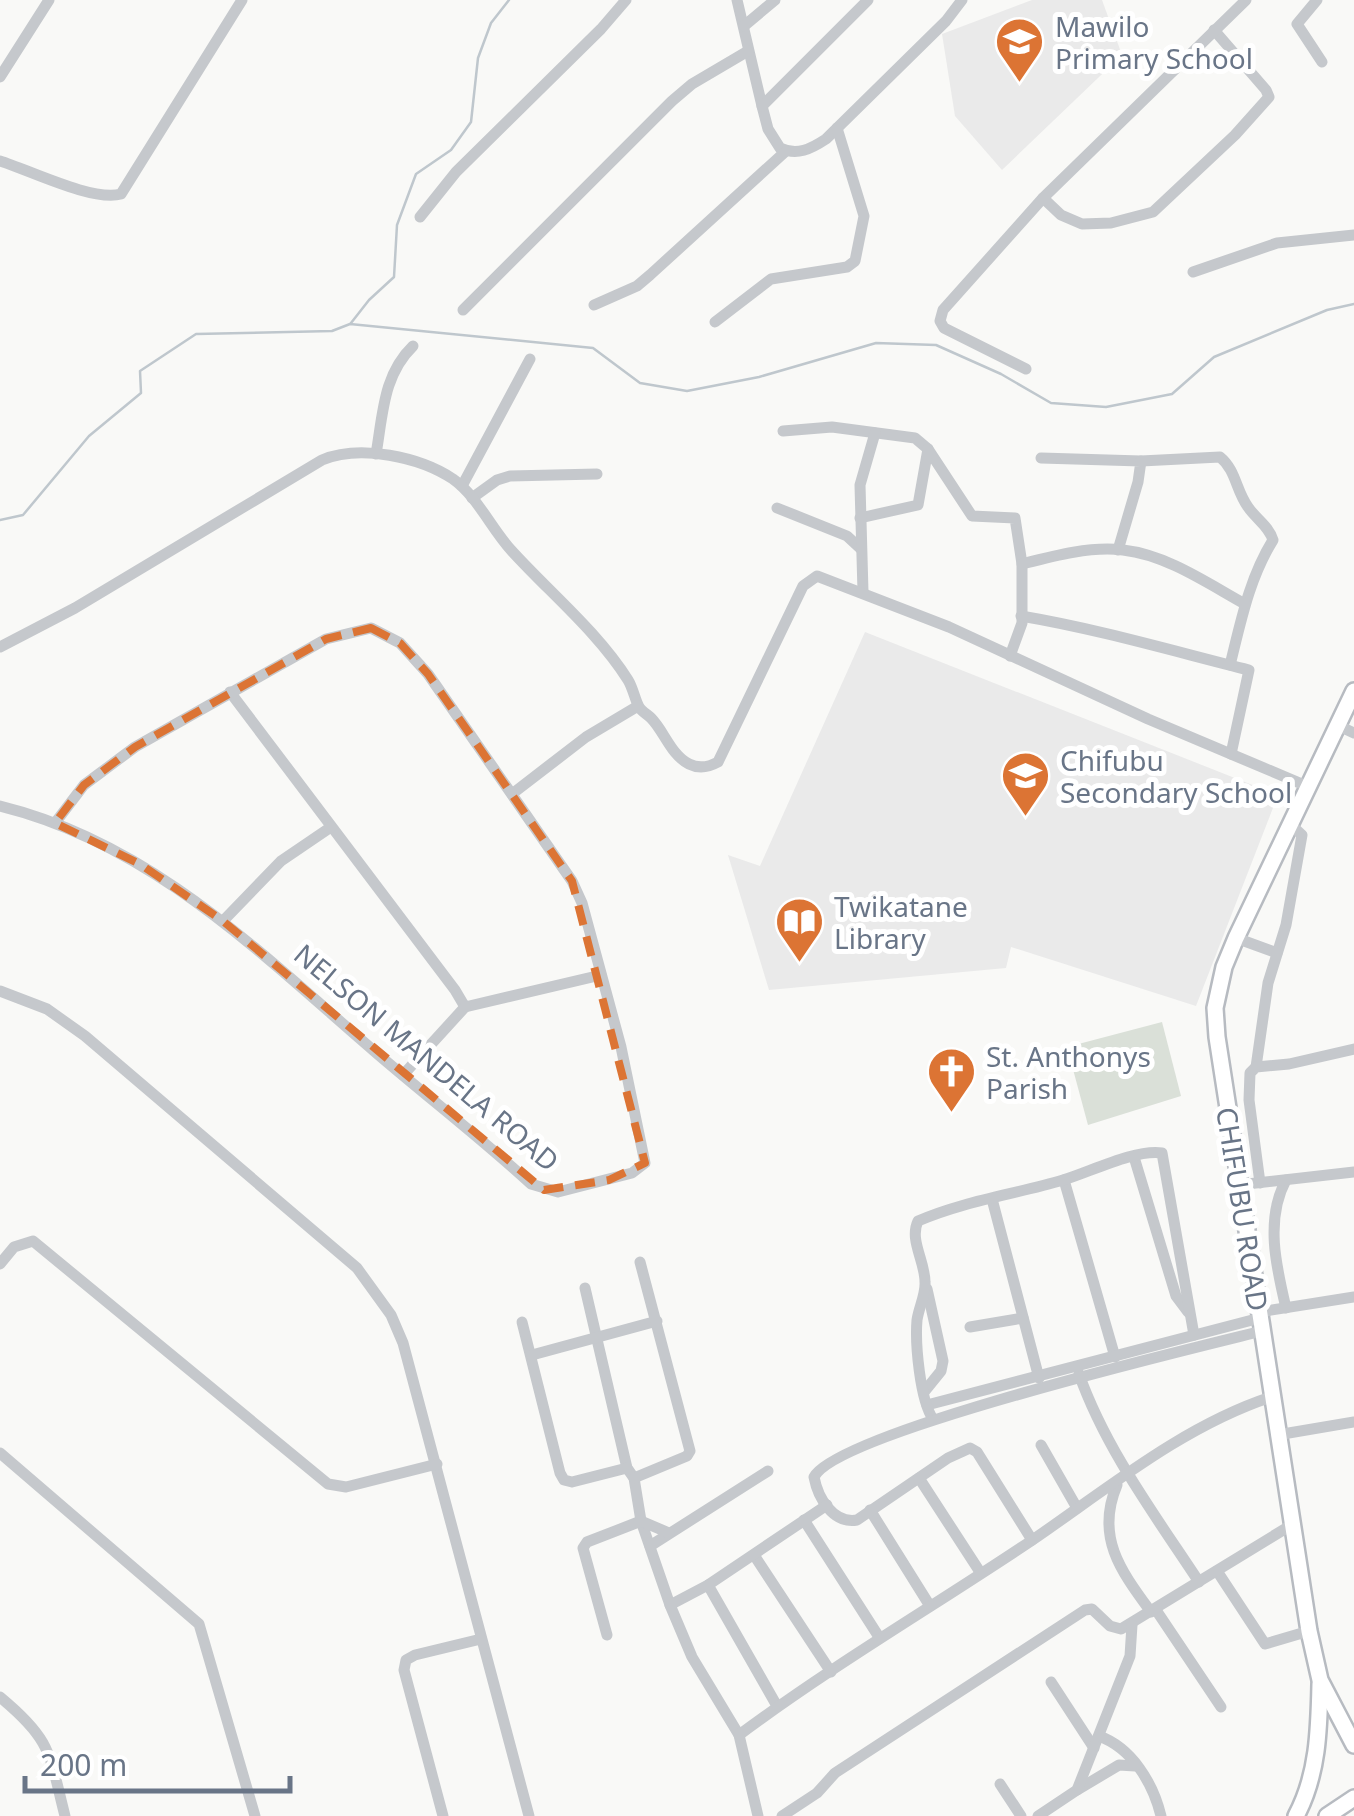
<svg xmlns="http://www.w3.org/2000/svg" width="1354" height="1816" font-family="'Noto Sans',sans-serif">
  <rect width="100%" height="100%" fill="#f9f9f7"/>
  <g fill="#eaeaea">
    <path d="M1032,0H1102L1122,55L1002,170L955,116L942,34Z"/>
    <path d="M865,632L1278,795L1196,1006L1011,947L1006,968L769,990L728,855L760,866Z"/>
  </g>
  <path fill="#dae0d8" d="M1162,1022L1181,1096L1088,1125L1067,1047Z"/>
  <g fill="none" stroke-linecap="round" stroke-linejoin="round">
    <g stroke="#bfc7cd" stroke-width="2.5">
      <path d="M351,323L369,300L394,277L397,225L416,174L451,150L471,122L478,58L491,23L509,0"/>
      <path d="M0,520L23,515L89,436L141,393L140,371L196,334L332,331L350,324L593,348L640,383L687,391L759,377L876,343L936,345L1001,374L1051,403L1106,407L1172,394L1214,357L1327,310L1354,304"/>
    </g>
    <defs>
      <g id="secondary">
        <path d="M1354,691L1236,938L1224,967L1215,1008L1217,1037L1309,1631L1320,1680L1354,1745"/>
        <path d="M1296,1816C1318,1775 1319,1730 1320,1684"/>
        <path d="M1327,1816L1354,1798"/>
      </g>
    </defs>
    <use href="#secondary" stroke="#b7bbc1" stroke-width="20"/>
    <g stroke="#c5c8cc" stroke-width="11">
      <path d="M737,0L762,106L768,129L780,148C797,156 811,149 826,139L946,21L962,0"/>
      <path d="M1317,0L1297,24L1322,62"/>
      <path d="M744,26L775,0"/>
      <path d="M0,77L49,0"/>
      <path d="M762,106L868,0"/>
      <path d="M0,161C29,170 93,202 121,194L242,0"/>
      <path d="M1043,198L1061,215L1082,224L1111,223L1153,212L1235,135L1269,97L1266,90L1214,30"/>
      <path d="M420,217L456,172L601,29L626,0"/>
      <path d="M1193,272L1277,243L1354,235"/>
      <path d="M594,305L637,286L650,275L786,151"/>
      <path d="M463,310L672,101L692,84L748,51"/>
      <path d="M715,322L771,279L847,267L855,261L864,216L837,128"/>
      <path d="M1026,369L944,328L940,321L943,310L1043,198L1246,0"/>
      <path d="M783,431L832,427L915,438L928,449L972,516L1015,518L1022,564V623L1010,656"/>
      <path d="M376,454C383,414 383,375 413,346"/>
      <path d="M1041,458L1141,461L1138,482L1118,550"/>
      <path d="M1141,461L1220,457C1236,470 1236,491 1248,507C1256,519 1269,526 1273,540C1249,579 1241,621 1230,665"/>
      <path d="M462,486L530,359"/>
      <path d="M472,498L497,480L510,476L597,474"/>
      <path d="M777,508L847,536L861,549"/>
      <path d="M860,518L918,505L928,449"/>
      <path d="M1022,564C1053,556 1090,546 1123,550C1167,555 1207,583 1245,604"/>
      <path d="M863,592L860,485L875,433"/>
      <path d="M1021,616C1098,629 1173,651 1249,670L1231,754"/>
      <path d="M0,647L75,608L322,460C360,444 420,457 453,479C477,496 491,528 511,550C549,592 597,631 628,680C633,688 635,700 639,707C642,712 647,714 651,718C664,731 671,755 689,764C699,769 709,767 718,762L803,586L817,576L949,627L1148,719L1309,787"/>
      <path d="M230,692L455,990L465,1007L601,975"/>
      <path d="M1337,725L1354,733"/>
      <path d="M512,794L586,737L638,706"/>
      <path d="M0,806C151,843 259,952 373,1050C425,1095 480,1137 531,1184L558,1192L632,1173L645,1163L621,1047L582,903L572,881L428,674L400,643L371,628L326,639L135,747L84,785L55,823"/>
      <path d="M223,921L281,861L331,827"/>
      <path d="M1236,938L1277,953"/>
      <path d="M0,991L47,1009L85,1036L357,1268L391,1315L403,1343L529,1816"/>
      <path d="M1256,1067L1268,983L1286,925L1302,835L1290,824"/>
      <path d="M403,1075L465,1007"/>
      <path d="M1134,1157L1176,1296L1188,1312"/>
      <path d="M1064,1180L1115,1357"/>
      <path d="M1286,1180C1265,1219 1276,1266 1286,1308"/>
      <path d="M1260,1183L1249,1100L1250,1073L1256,1067L1289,1064L1354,1049"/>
      <path d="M1238,1185L1354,1172"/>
      <path d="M992,1199L1039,1378"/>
      <path d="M0,1264L14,1247L33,1241L328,1484L346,1487L437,1464"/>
      <path d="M585,1288L627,1468L634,1478L641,1521L670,1605L692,1657L739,1735L758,1816"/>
      <path d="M1259,1312L1354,1297"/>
      <path d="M522,1322L560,1473L564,1480L572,1482L627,1468"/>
      <path d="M970,1327L1023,1318"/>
      <path d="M532,1355L657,1321"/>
      <path d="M1079,1374C1106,1450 1155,1515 1199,1582"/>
      <path d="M924,1392L941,1371L943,1361L927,1289"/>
      <path d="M927,1405L1260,1318"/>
      <path d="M933,1419C920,1400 915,1344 917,1320C919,1307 926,1294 925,1282C925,1261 909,1240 918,1221C964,1201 1016,1194 1063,1180C1090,1172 1135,1149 1162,1153L1194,1335"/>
      <path d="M1277,1435L1354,1422"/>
      <path d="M1041,1445L1077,1508"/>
      <path d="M0,1453L199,1624L255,1816"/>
      <path d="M634,1478L687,1456L690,1451L640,1262"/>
      <path d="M919,1478L980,1572"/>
      <path d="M1117,1485C1095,1537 1121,1571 1151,1612"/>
      <path d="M870,1510L930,1606"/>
      <path d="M804,1520L879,1637"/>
      <path d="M1032,1540L977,1452L970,1448L948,1458L857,1520C833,1524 818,1498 814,1477C838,1432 1194,1348 1262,1331"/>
      <path d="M650,1546L768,1471"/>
      <path d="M754,1555L831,1672"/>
      <path d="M1217,1571L1265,1644L1309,1631"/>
      <path d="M708,1585L777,1706"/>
      <path d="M670,1605L708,1585L827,1505"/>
      <path d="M1156,1610L1221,1707"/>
      <path d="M607,1635L583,1548L587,1542L641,1521L669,1533"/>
      <path d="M1051,1682L1094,1748"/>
      <path d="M0,1697C52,1740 49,1753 65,1816"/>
      <path d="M739,1735C833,1665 934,1606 1031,1541C1107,1489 1183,1426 1271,1397"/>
      <path d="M1099,1736C1132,1748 1153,1783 1161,1816"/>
      <path d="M1000,1784L1021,1816"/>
      <path d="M1077,1790L1119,1765L1135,1766"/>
      <path d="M443,1816L404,1670L406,1660L415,1655L481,1639"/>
      <path d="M782,1816L817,1793L835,1773L1085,1610L1092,1609L1110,1626L1121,1629L1293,1524"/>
      <path d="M1038,1816L1077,1790L1130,1656L1132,1625"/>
    </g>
    <use href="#secondary" stroke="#fff" stroke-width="15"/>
  </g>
  <path fill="none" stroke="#dc7434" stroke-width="8" stroke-dasharray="20 12" stroke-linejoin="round" d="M371,628L400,643L428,674L572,881L645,1163L609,1180L544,1190L223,921L140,864L55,823L84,785L135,747L326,639Z"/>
  <defs>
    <symbol id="school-pin" viewBox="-11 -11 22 30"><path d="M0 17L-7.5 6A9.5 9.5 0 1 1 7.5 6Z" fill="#dc7434" stroke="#fff"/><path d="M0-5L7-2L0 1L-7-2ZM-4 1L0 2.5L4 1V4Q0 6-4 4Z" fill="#fff"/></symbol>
    <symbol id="library-pin" viewBox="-11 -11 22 30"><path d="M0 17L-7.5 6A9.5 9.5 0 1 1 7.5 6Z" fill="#dc7434" stroke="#fff"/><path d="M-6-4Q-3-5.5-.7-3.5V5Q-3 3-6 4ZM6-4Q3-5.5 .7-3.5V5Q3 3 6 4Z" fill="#fff"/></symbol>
    <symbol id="church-pin" viewBox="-11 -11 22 30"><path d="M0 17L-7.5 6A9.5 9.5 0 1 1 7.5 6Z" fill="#dc7434" stroke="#fff"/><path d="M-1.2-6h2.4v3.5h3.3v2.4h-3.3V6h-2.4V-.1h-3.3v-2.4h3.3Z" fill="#fff"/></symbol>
  </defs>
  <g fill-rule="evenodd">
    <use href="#school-pin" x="992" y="14" width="55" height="75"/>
    <use href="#school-pin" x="998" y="748" width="55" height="75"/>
    <use href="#library-pin" x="772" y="894" width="55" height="75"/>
    <use href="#church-pin" x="924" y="1044" width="55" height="75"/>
  </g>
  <g text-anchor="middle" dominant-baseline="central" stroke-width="10" stroke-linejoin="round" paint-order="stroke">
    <g font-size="28" fill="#697587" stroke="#fff" text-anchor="start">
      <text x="1055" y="26">Mawilo<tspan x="1055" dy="32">Primary School</tspan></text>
      <text x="1060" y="760">Chifubu<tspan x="1060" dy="32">Secondary School</tspan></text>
      <text x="834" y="906">Twikatane<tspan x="834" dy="32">Library</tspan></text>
      <text x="986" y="1056">St. Anthonys<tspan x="986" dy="32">Parish</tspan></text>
    </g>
    <g font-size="28" fill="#697587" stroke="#fff">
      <text transform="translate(427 1057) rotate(40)">NELSON MANDELA ROAD</text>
      <text transform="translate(1243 1209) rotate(81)">CHIFUBU ROAD</text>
    </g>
  </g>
  <path d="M25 1776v15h265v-15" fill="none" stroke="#697587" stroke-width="5"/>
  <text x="40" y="1776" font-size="30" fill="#697587" stroke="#ffffff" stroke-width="8" paint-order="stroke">200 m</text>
</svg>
